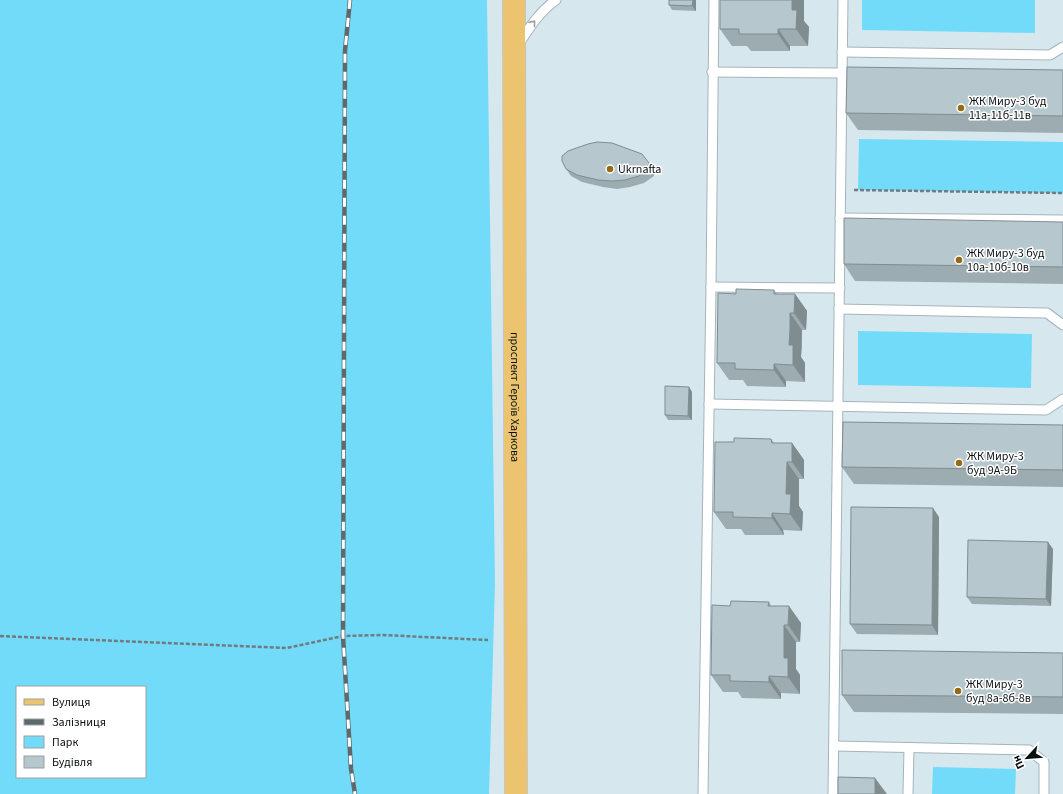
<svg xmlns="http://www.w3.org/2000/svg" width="1063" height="794" font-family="'Source Sans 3',sans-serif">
  <rect width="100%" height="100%" fill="#d6e8ee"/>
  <g fill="#72dbf9" fill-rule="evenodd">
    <path d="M0,0H487L495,583L489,794H0ZM17,687H145V777H17Z"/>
    <path d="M862,0H1035V33L862,30Z"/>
    <path d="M859,139L1063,142V193L858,190Z"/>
    <path d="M858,331L1032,334L1031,388L858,385Z"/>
    <path d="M933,767L1016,769L1015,794H932Z"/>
  </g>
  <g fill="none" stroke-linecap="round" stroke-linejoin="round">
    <defs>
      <g id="service">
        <path d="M519,44C529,28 540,11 556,0"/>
        <path d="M842,52L1050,55L1063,47"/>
        <path d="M712,72L842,73"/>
        <path d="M840,218L1063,220"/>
        <path d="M711,287L840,288"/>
        <path d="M839,309L1047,313L1063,325"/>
        <path d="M709,404L1046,410L1063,399"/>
        <path d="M834,746L1029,750L1044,762V794"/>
        <path d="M703,794L711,287L714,0"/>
        <path d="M833,794L843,0"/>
        <path d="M908,794L909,748"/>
      </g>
      <g id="primary">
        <path id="s1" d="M514,0L516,794"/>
      </g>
    </defs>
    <use href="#service" stroke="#a3b5ba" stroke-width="11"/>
    <use href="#primary" stroke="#c4c6c6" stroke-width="24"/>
    <g stroke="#707c80" stroke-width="2.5" stroke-dasharray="4 2" stroke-linecap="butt">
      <path d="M854,190L1063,193"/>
      <path d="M0,636L287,648L343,636L382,635L488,640"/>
    </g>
    <use href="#service" stroke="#fff" stroke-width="9"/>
    <use href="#primary" stroke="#ecc470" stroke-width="22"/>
    <defs>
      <path id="rail" d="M350,0L345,51L343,636L351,769L355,794"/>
    </defs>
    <use href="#rail" stroke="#5e696d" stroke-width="4.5"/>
    <use href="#rail" stroke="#fff" stroke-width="3" stroke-dasharray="9" stroke-linecap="butt"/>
  </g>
  <g fill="#9dacb1">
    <path d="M669,0H696V11L672,10L669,5Z"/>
    <path d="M720,0H804V21L809,27L808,46H790V51H751L747,46H732L720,29Z"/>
    <path d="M1063,70V133L858,130L846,113Z"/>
    <path d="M649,163L654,170V176L644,183L630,187L617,189L603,187L582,182L571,176L566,169Z"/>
    <path d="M1063,222V284L855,281L844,264Z"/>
    <path d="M774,290L777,294H795L807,311L806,330H802V347L801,357L805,363V382L786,381V387L747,386L743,380H729L717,363L736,294Z"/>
    <path d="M689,387L692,392V420H668L665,415Z"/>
    <path d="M1063,425V487L854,484L842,467Z"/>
    <path d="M771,439L774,443H792L804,460V479H799V506L803,512L802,531L783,530L784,535H745L741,529H726L714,512L734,442Z"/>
    <path d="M939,517L938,635L857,634L850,624Z"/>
    <path d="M1053,549L1051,606L972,604L967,597Z"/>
    <path d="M769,602L771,606L801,623L800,642H796V669L800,675V694L781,693V699L742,698L738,692H723L711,675L730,606Z"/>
    <path d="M1063,653V714L854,712L842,695Z"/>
  </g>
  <g fill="#7f8c90">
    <path d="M693,0H696V11L692,6Z"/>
    <path d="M792,0H804V21L809,27L808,46L796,29L792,10Z"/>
    <path d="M778,29L790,46V51L778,34Z"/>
    <path d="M649,163L654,170V176L649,168Z"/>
    <path d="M795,294L807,311L806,330L794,313Z"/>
    <path d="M790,313L802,330L801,357L805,363V382L793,365L789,345Z"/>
    <path d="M774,364L786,381V387L774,370Z"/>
    <path d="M689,387L692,392V420L688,416Z"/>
    <path d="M792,443L804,460V479L792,462Z"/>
    <path d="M787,462L799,479V506L803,512L802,531L790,514L786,494Z"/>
    <path d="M933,508L939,517L938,635L932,625Z"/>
    <path d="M772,513L783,530L784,535L772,518Z"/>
    <path d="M1048,542L1053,549L1051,606L1046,599Z"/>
    <path d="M789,606L801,623L800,642L788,625Z"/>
    <path d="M784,625L796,642V669L800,675V694L788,677L784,658Z"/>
    <path d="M769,676L781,693V699L769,682Z"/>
    <path d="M875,778L887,794H875Z"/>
  </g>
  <g fill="#b6c8ce" stroke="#7f8c90">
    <path d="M669,0H693L692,6L669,5Z"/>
    <path d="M720,0H792V10H797L796,29H778V34H739V29H720Z"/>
    <path d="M847,67L1063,70V116L846,113Z"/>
    <path d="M597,142L612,143L642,154L649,163V168L639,176L625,180L612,181L598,180L577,175L566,169L562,161V156L568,151L588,144Z"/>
    <path d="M844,218L1063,222V267L844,264Z"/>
    <path d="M736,289L774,290V294H795L794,313H790V330L789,345H793V365L774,364V370L735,369V363H717L718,293L736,294Z"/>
    <path d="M665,386L689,387L688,416L665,415Z"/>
    <path d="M843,422L1063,425V470L842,467Z"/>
    <path d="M734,438L771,439L772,443H792V462H787L786,494H791L790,514L772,513V518L733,517V512H714L715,442H734Z"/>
    <path d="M851,507L933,508L932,625L850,624Z"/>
    <path d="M968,540L1048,542L1046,599L967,597Z"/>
    <path d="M731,601L769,602L768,606H789L788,625H784V658H788V677L769,676V682L730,681V675H711L712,605L730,606Z"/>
    <path d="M842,650L1063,653V697L842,695Z"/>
    <path d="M838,777L875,778V794H838Z"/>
  </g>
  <defs><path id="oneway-chevron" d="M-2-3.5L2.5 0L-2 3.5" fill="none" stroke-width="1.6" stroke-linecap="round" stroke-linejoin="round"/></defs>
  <use stroke="#9d9fa0" href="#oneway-chevron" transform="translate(533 23) rotate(-51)"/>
  <g fill="#956915" stroke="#fff" stroke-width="1.5">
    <circle cx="961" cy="108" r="4"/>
    <circle cx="610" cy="169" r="4"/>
    <circle cx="959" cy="260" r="4"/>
    <circle cx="959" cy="463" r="4"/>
    <circle cx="958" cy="691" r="4"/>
  </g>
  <g text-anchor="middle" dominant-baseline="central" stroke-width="3" stroke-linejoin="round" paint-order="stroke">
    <g font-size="12" fill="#0a1012" stroke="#fff" text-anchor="start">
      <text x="969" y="101">ЖК Миру-3 буд<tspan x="969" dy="14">11а-11б-11в</tspan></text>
      <text x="618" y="169">Ukrnafta</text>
      <text x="967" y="253">ЖК Миру-3 буд<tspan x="967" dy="14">10а-10б-10в</tspan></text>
      <text x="967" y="456">ЖК Миру-3<tspan x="967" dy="14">буд 9А-9Б</tspan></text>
      <text x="966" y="684">ЖК Миру-3<tspan x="966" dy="14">буд 8а-8б-8в</tspan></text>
    </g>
    <g font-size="12" fill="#0a1012" stroke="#fff">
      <text stroke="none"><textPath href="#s1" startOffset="397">проспект Героїв Харкова</textPath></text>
    </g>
  </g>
  <rect x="16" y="686" width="130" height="92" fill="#ffffff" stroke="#9d9fa0"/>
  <rect x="24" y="699" width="20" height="6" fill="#ecc470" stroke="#9d9fa0"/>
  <text x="52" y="706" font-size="12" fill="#0a1012">Вулиця</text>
  <rect x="24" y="719" width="20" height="6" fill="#5e696d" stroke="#9d9fa0"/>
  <text x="52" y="726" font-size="12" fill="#0a1012">Залізниця</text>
  <rect x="24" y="736" width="20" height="12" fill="#72dbf9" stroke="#9d9fa0"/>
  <text x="52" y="746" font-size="12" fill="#0a1012">Парк</text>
  <rect x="24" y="756" width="20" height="12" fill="#b6c8ce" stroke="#9d9fa0"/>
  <text x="52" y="766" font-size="12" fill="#0a1012">Будівля</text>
  <g transform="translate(1027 758) rotate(244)" stroke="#ffffff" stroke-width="3" paint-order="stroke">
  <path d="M0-3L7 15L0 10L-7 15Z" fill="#0a1012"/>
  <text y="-6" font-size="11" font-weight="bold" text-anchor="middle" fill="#0a1012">Пн</text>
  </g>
</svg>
